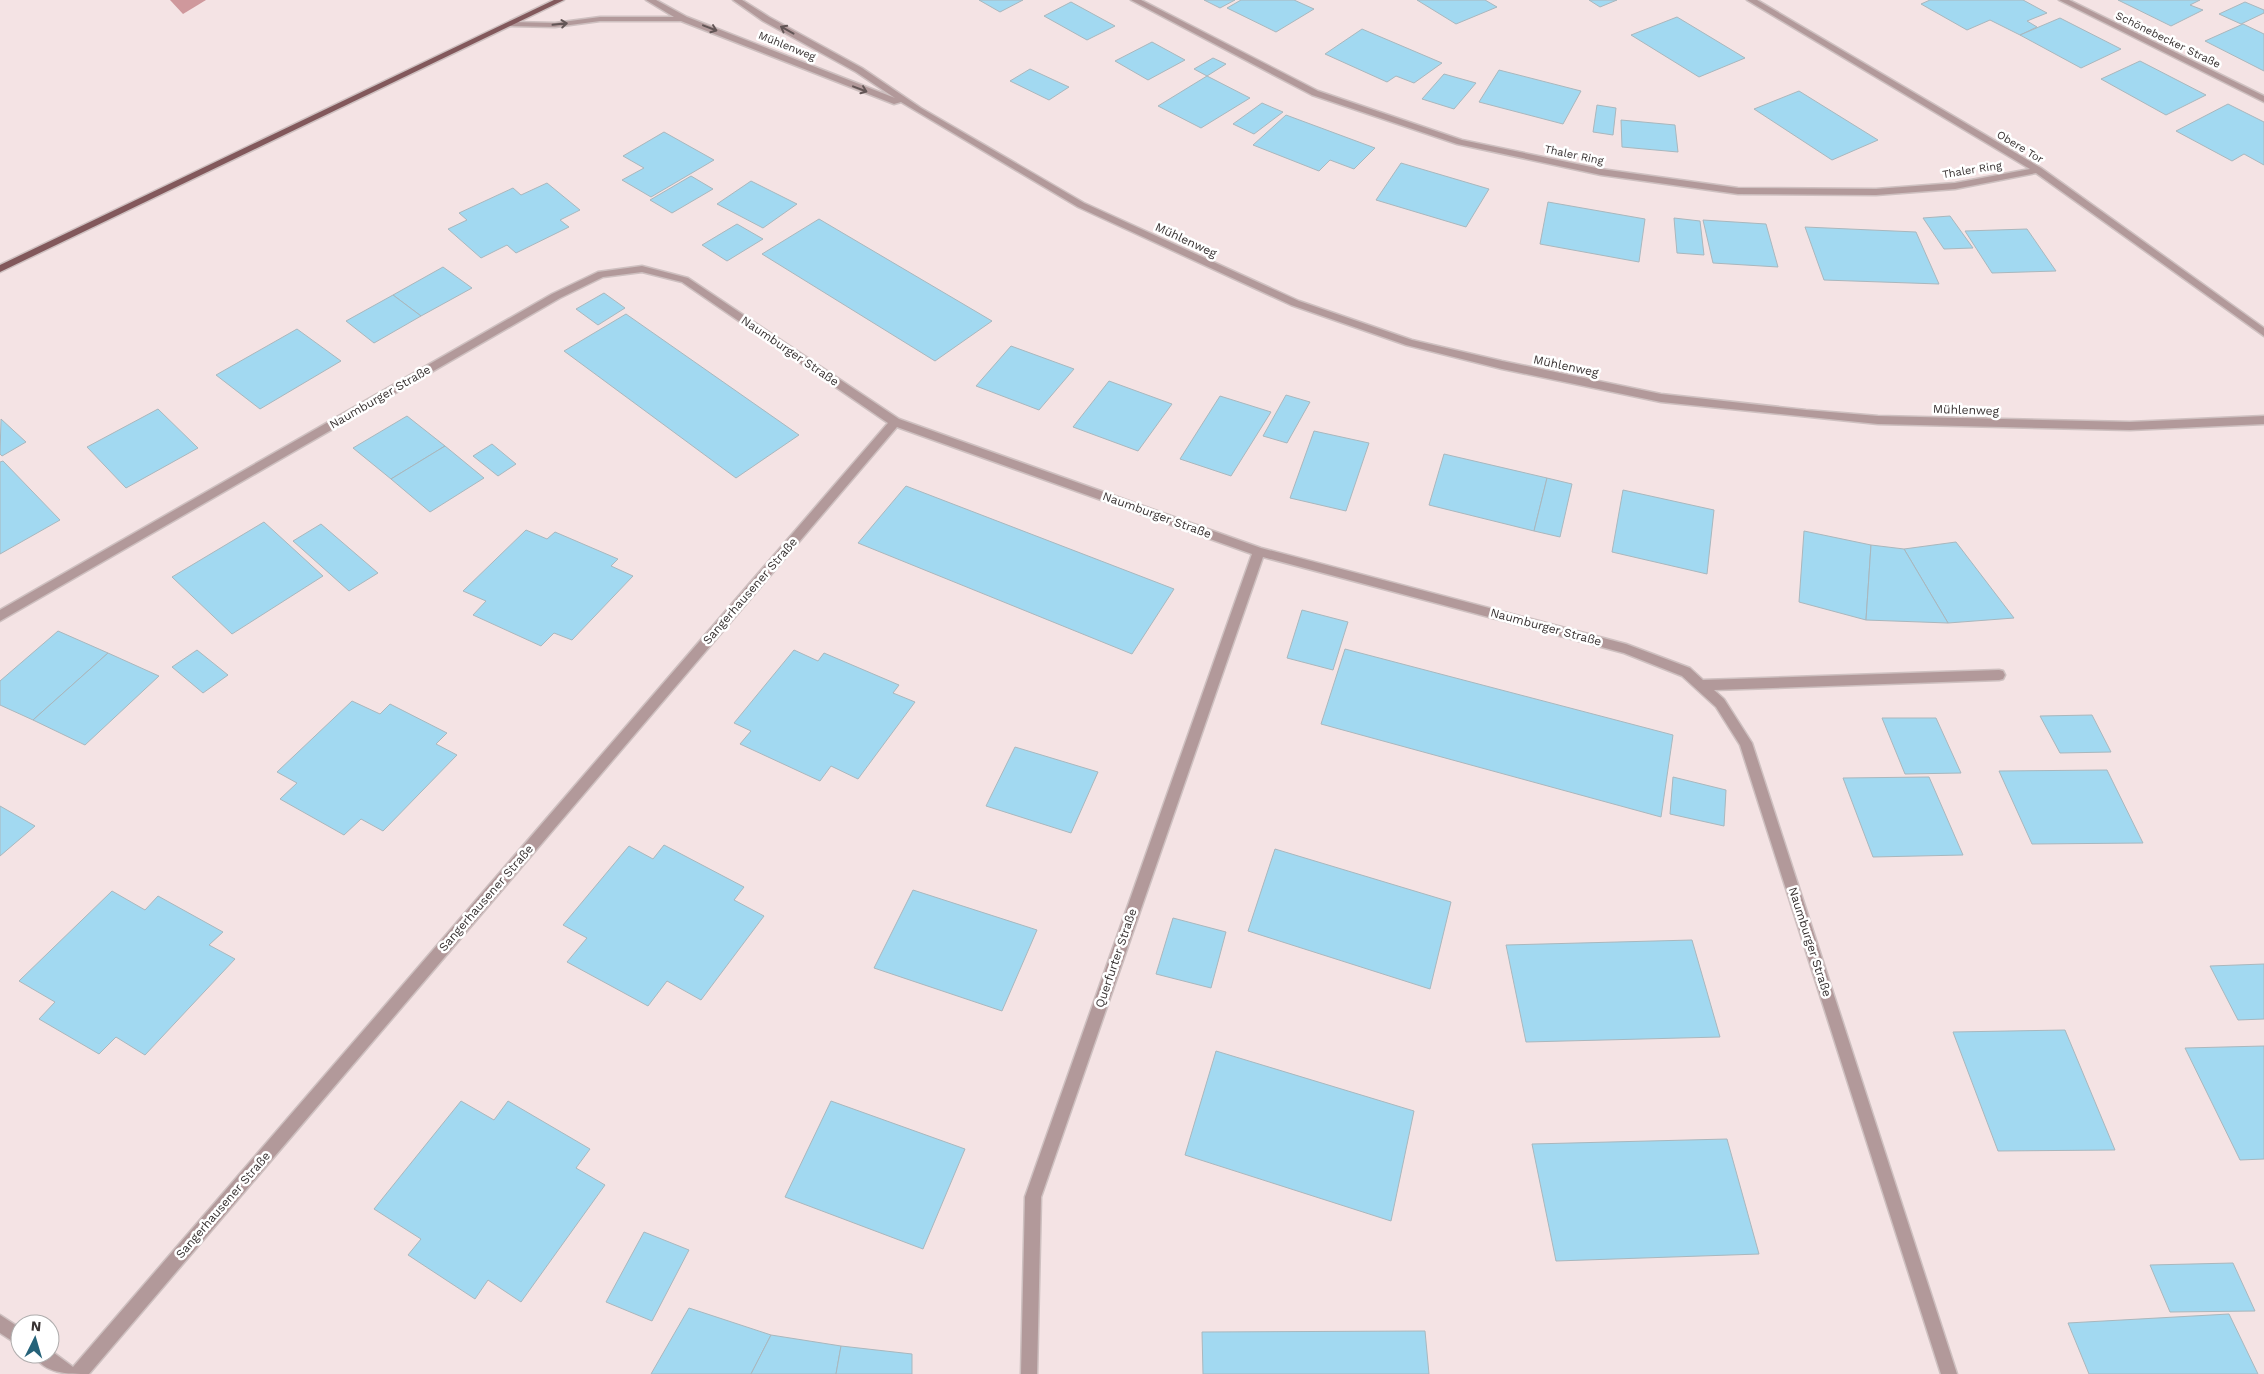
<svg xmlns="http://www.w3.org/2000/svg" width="2264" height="1374" font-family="'Work Sans',sans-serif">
  <rect width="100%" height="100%" fill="#f4e3e4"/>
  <path fill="#cf989c" d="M170,0H206L183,14Z"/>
  <g fill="#a2d9f1" stroke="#a9b7bd">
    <path d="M979,0H1023L1000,12Z"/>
    <path d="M1204,0H1235L1220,8Z"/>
    <path d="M1241,0H1294L1314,9L1276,32L1227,8Z"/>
    <path d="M1417,0H1485L1497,7L1456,24Z"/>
    <path d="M1589,0H1617L1600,7Z"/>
    <path d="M1930,0H2023L2047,13L2027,21L2037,27L2020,35L1990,20L1967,30L1921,4Z"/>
    <path d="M2118,0H2200L2190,5L2203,10L2171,26Z"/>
    <path d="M1071,2L1115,26L1087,40L1044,16Z"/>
    <path d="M2245,2L2264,10V13L2241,24L2219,14Z"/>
    <path d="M1677,17L1745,58L1699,77L1631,35Z"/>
    <path d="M2060,18L2121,49L2081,68L2020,35Z"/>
    <path d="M2243,24L2264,34V71L2205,41Z"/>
    <path d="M1362,29L1442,63L1414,83L1396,76L1387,82L1325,54Z"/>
    <path d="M1152,42L1185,60L1148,80L1115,61Z"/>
    <path d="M1213,58L1226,64L1207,76L1194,69Z"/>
    <path d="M2140,61L2206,95L2166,115L2101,79Z"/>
    <path d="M1030,69L1069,87L1049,100L1010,81Z"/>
    <path d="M1499,70L1581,91L1563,124L1479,102Z"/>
    <path d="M1444,74L1476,83L1454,109L1422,99Z"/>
    <path d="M1207,76L1250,98L1201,128L1158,106Z"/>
    <path d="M1799,91L1878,140L1832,160L1754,109Z"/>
    <path d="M1262,103L1283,112L1254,134L1233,124Z"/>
    <path d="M2228,104L2264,122V165L2244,154L2232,161L2176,131Z"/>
    <path d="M1597,105L1616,108L1613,135L1593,132Z"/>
    <path d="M1286,115L1375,148L1354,169L1330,160L1319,171L1253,145Z"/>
    <path d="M1621,120L1675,125L1678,152L1622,147Z"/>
    <path d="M664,132L714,160L651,197L622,180L644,168L623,156Z"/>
    <path d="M1401,163L1489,189L1466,227L1376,200Z"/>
    <path d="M691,176L713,189L672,213L650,200Z"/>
    <path d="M751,181L797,204L763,228L717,204Z"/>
    <path d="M547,183L580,210L560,220L569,227L516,253L507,245L481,258L448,229L467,220L459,213L513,188L521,195Z"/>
    <path d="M1548,202L1645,219L1639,262L1540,244Z"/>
    <path d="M1950,216L1973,248L1944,249L1923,218Z"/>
    <path d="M1674,218L1700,221L1704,255L1677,253Z"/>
    <path d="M819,219L992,321L935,361L762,254Z"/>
    <path d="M1703,220L1766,224L1778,267L1713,263Z"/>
    <path d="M737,224L763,239L727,261L702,245Z"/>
    <path d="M1805,227L1916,232L1939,284L1824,280Z"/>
    <path d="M2027,229L2056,271L1992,273L1965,231Z"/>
    <path d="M443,267L472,288L421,316L393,295Z"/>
    <path d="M604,293L625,308L598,325L576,309Z"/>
    <path d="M393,295L421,316L374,343L346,321Z"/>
    <path d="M626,314L799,435L736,478L564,351Z"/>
    <path d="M297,329L341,361L260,409L216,375Z"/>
    <path d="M1011,346L1074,369L1039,410L976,386Z"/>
    <path d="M1109,381L1172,404L1138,451L1073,427Z"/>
    <path d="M1286,395L1310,402L1287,443L1263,436Z"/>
    <path d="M1220,396L1271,412L1231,476L1180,459Z"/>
    <path d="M158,409L198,448L126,488L87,447Z"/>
    <path d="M407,416L445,446L391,479L353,448Z"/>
    <path d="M1,419L26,442L2,456L0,454Z"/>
    <path d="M1314,431L1369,443L1346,511L1290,498Z"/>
    <path d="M492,444L516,464L498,476L473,456Z"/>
    <path d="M445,446L484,478L430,512L391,479Z"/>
    <path d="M1444,454L1547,478L1534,531L1429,505Z"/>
    <path d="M3,461L60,520L0,554V462Z"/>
    <path d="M1547,478L1572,484L1560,537L1534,531Z"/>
    <path d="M906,486L1174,589L1132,654L858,543Z"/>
    <path d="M1623,490L1714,510L1707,574L1612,552Z"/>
    <path d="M264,522L323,576L232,634L172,577Z"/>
    <path d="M321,524L378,573L349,591L293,541Z"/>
    <path d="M526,530L547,539L555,532L618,559L611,566L633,576L572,640L554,633L541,646L473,615L486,601L463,591Z"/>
    <path d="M1804,531L1871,545L1866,620L1799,602Z"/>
    <path d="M1956,542L2014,618L1948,623L1904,549Z"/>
    <path d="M1871,545L1904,549L1948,623L1866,620Z"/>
    <path d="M1302,610L1348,622L1333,670L1287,658Z"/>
    <path d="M58,631L108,653L33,720L0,705V681Z"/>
    <path d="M1345,649L1673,735L1661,817L1321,724Z"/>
    <path d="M197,650L228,675L203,693L172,667Z"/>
    <path d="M794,650L818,661L824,653L899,685L893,693L915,702L858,779L831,766L820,781L740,744L751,731L734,723Z"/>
    <path d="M108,653L159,676L85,745L33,720Z"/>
    <path d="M352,701L380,714L390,704L447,733L436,744L457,755L383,831L361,819L344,835L280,799L297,783L277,772Z"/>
    <path d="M2092,715L2111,752L2060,753L2040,716Z"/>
    <path d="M1882,718H1936L1961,773L1905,774Z"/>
    <path d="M1015,747L1098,772L1071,833L986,806Z"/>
    <path d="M2107,770L2143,843L2032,844L1999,771Z"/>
    <path d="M1673,777L1726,790L1724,826L1670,814Z"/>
    <path d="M1929,777L1963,855L1873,857L1843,778Z"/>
    <path d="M0,806L35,826L0,856Z"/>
    <path d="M664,845L744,887L734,900L764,916L701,1000L667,981L648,1006L567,962L587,938L563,925L629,846L653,859Z"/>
    <path d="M1275,849L1451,902L1430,989L1248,931Z"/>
    <path d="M913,890L1037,930L1002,1011L874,968Z"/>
    <path d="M112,891L145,910L158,896L223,932L209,945L235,959L145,1055L116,1037L99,1054L39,1019L55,1002L19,981Z"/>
    <path d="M1173,918L1226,932L1211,988L1156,974Z"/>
    <path d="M1692,940L1720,1037L1526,1042L1506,945Z"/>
    <path d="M2264,964V1019L2238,1020L2210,966Z"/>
    <path d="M2065,1030L2115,1150L1998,1151L1953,1032Z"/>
    <path d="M2264,1046V1159L2240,1160L2185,1048Z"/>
    <path d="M1216,1051L1414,1111L1391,1221L1185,1155Z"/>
    <path d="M461,1101L494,1120L508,1101L590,1149L576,1168L605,1185L521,1302L488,1280L475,1299L408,1255L421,1239L374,1209Z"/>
    <path d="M831,1101L965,1149L923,1249L785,1197Z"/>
    <path d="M1727,1139L1759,1254L1556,1261L1532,1144Z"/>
    <path d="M644,1232L689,1250L652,1321L606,1302Z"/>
    <path d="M2233,1263L2255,1311L2170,1312L2150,1265Z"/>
    <path d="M689,1308L771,1335L751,1374H651Z"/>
    <path d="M2229,1314L2258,1374H2089L2068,1323Z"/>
    <path d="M1425,1331L1429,1374H1203L1202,1332Z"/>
    <path d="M771,1335L841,1346L836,1374H751Z"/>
    <path d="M841,1346L912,1354V1374H836Z"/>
  </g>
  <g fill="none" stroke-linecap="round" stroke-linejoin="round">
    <defs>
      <g id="minor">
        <path d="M646,0H656L687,17L895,98L856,72L763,21L733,0H742L769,17L862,68L921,108L1084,203L1299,301L1412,340L1502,361L1661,394L1806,410L1878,416L2130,422L2264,416V424L2130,430L1878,424L1661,402L1502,369L1406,345L1291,305L1078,207L901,102L894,104L681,21H600L555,27L511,26L507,24L511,22L555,23L600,17H674Z"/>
        <path d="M1131,0H1141L1318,91L1462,140L1601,169L1738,188L1876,189L1955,183L2030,169L1747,0H1757L2041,168L2264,328V336L2036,173L1955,189L1876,195L1738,194L1601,175L1457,144L1312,95Z"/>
        <path d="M2059,0H2069L2264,96V102Z"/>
        <path d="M642,266L688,278L899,419L1261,548L1626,644L1690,668L1703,680L1999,670L2003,671L2005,675L2003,679L1999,680L1714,690L1724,699L1752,743L1957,1374H1941L1740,745L1716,707L1682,676L1624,653L1263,557L1041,1197L1037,1374H1021L1025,1197L1252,554L897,427L89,1374C68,1374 43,1374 34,1354H50V1350L73,1367L888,423L682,282L642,272L603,277L560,298L0,621V610L552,294L598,272Z"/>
        <path d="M0,1315L20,1328V1346L0,1333Z"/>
      </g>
      <path id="major" d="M554,0H564L0,272V265Z"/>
    </defs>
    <use href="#minor" stroke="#cec0c0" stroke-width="3"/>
    <use href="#major" stroke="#cec0c0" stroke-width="3"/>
    <use href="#minor" fill="#b2999a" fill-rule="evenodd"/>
    <use href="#major" fill="#82585b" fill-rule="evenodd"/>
  </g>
  <defs><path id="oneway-shaft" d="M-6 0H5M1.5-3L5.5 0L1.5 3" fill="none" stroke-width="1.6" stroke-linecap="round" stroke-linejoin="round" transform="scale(1.25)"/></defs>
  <g stroke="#635656">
    <use href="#oneway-shaft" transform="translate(560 24) rotate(-6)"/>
    <use href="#oneway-shaft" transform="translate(710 28) rotate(21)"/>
    <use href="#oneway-shaft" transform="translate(787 30) rotate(-151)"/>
    <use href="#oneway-shaft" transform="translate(860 89) rotate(21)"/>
  </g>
  <g text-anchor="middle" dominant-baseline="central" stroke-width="5" stroke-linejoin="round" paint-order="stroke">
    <g font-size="11" fill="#383232" stroke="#fff">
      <text transform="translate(2168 40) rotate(26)">Schönebecker Straße</text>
      <text transform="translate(787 46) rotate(22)">Mühlenweg</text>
      <text transform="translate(2020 147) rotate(31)">Obere Tor</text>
      <text transform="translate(1574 155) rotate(12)">Thaler Ring</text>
      <text transform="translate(1972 170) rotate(-9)">Thaler Ring</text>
    </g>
    <g font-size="12" fill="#383232" stroke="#fff">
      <text transform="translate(1186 240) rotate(25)">Mühlenweg</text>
      <text transform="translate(790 351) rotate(34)">Naumburger Straße</text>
      <text transform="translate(1566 366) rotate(12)">Mühlenweg</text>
      <text transform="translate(380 397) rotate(-30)">Naumburger Straße</text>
      <text transform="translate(1966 410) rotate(2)">Mühlenweg</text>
      <text transform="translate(1157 515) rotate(20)">Naumburger Straße</text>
      <text transform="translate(750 591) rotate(-49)">Sangerhausener Straße</text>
      <text transform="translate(1546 627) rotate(15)">Naumburger Straße</text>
      <text transform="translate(486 898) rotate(-49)">Sangerhausener Straße</text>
      <text transform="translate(1810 942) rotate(72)">Naumburger Straße</text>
      <text transform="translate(1116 958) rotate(-71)">Querfurter Straße</text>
      <text transform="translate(223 1205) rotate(-49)">Sangerhausener Straße</text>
    </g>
  </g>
  <g transform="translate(35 1339) rotate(5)"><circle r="24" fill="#ffffff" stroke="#afadad"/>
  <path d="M0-4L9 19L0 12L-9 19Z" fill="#256279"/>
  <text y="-8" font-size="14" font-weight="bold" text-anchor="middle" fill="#383232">N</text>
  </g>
</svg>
